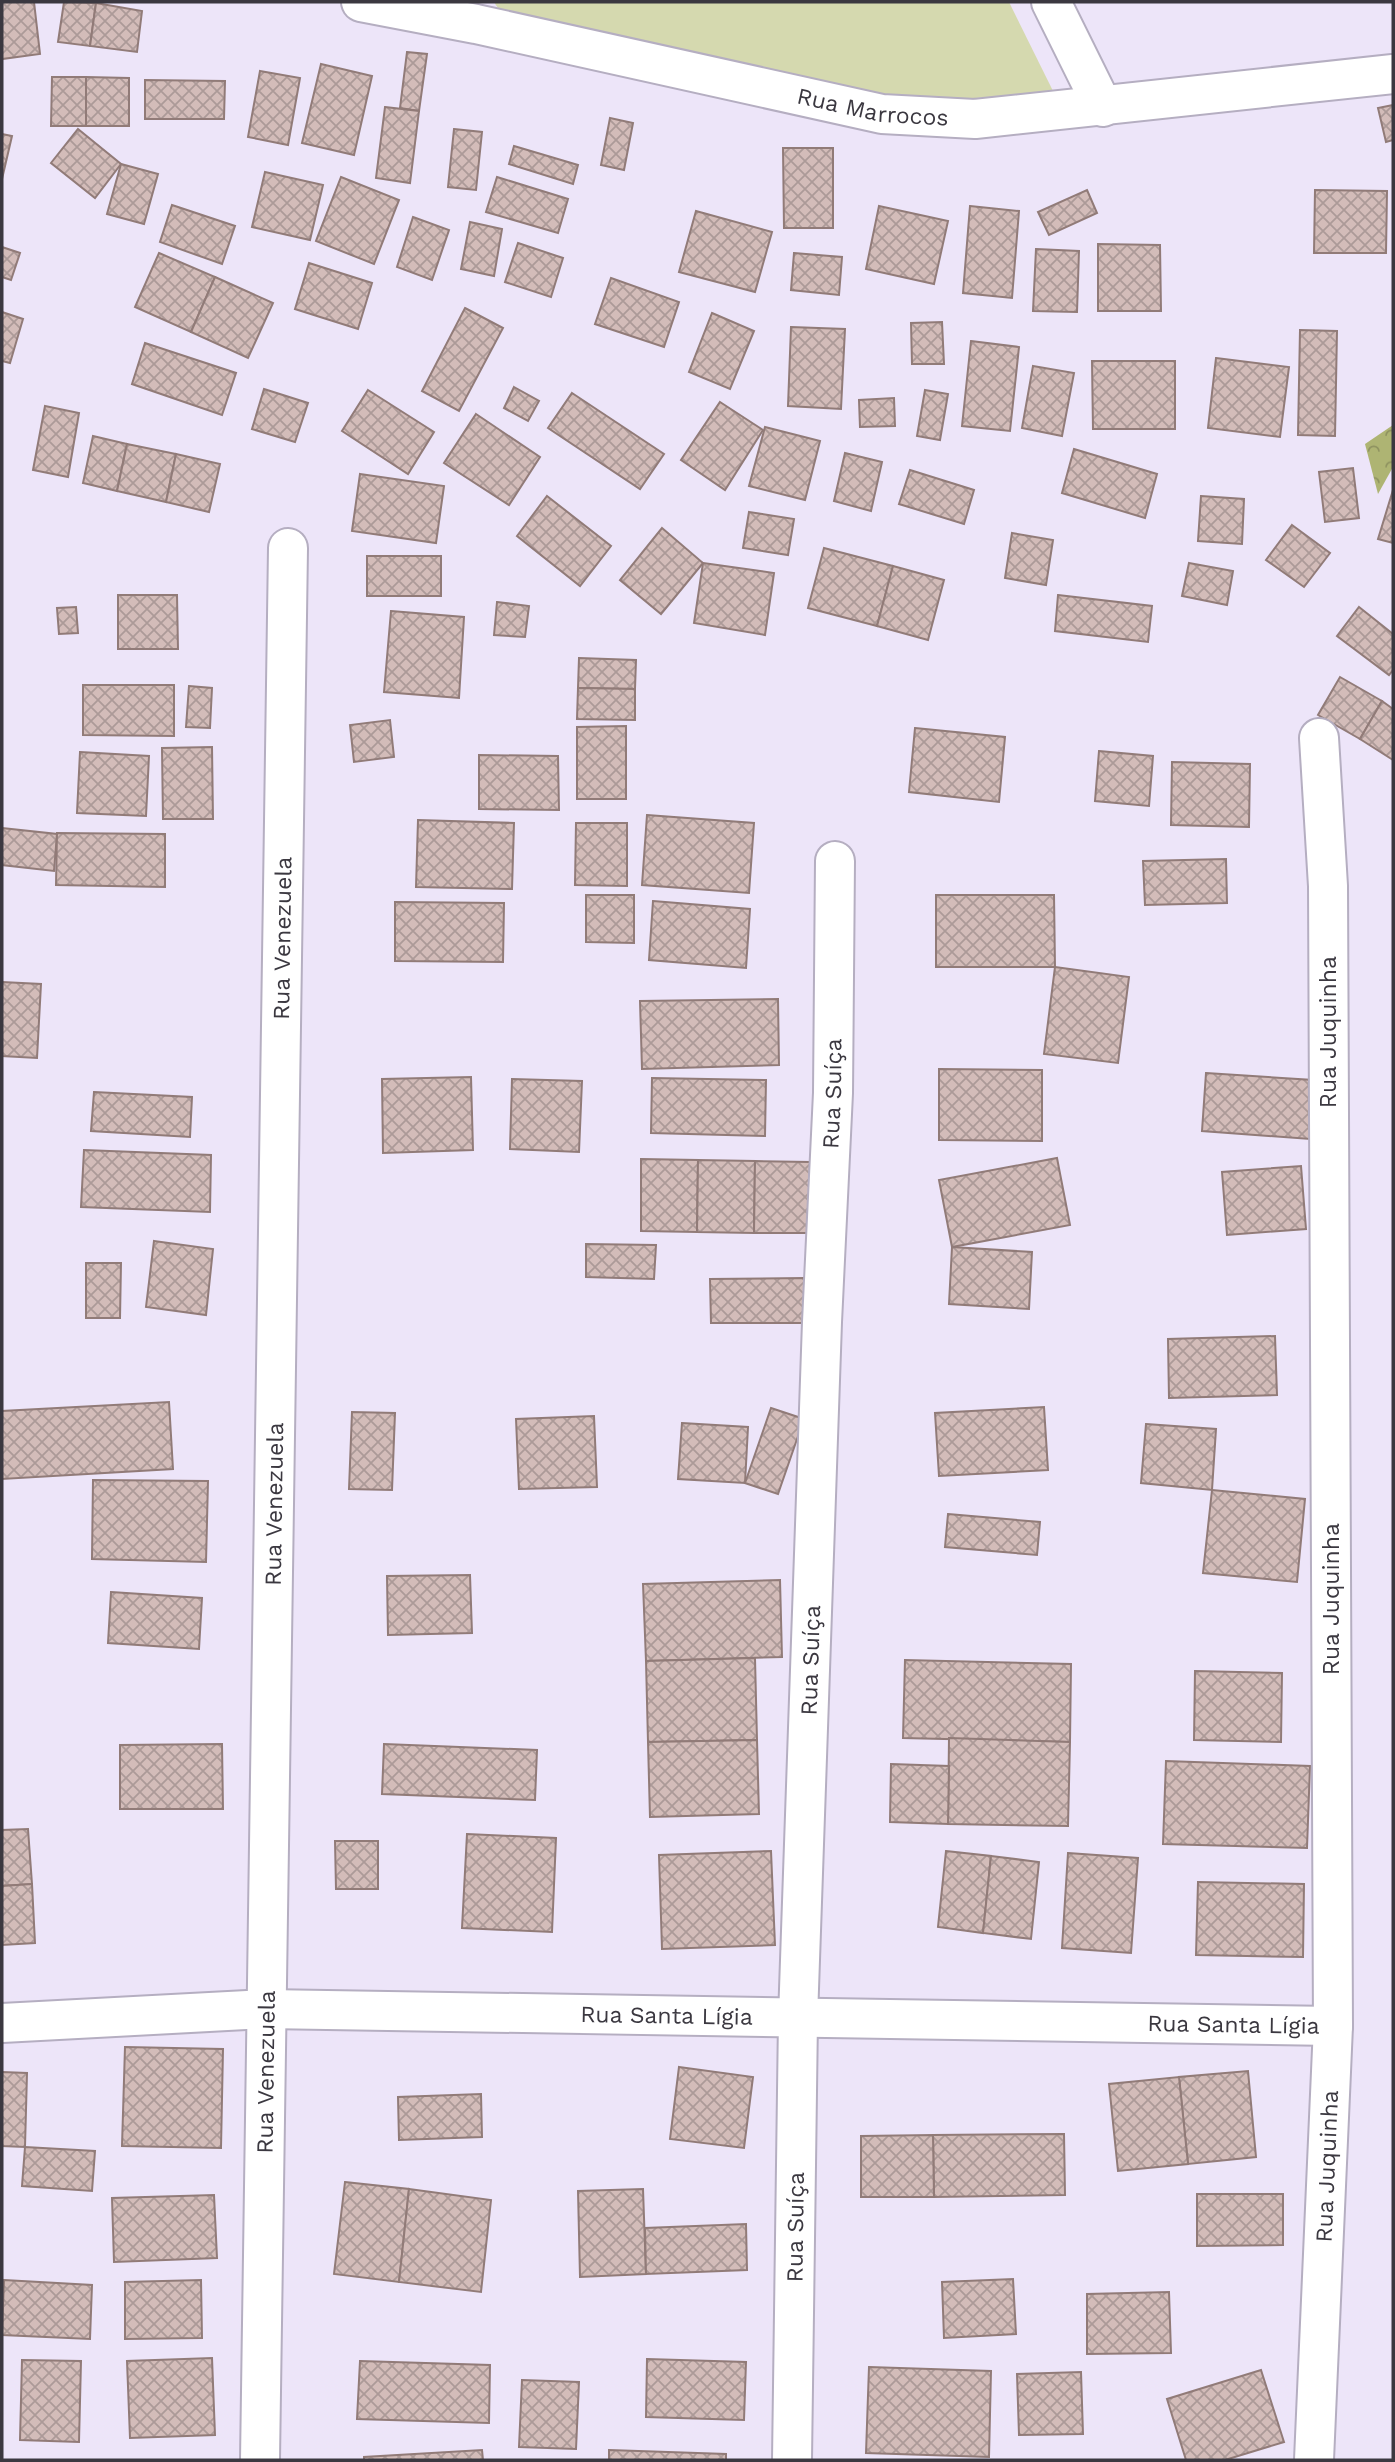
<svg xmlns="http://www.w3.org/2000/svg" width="1395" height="2462" font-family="'Work Sans',sans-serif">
  <defs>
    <pattern id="forest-crowns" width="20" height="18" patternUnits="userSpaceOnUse" patternTransform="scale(1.75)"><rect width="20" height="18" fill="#aeb473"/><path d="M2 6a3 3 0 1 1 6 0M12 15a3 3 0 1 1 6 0" fill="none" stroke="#8f9360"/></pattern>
    <pattern id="building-cross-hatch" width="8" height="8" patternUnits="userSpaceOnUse" patternTransform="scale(1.75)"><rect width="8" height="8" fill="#d3bcb9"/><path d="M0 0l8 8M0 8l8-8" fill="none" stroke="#ac9a98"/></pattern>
  </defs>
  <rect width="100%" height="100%" fill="#ede5f9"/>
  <path fill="#d5d9af" d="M494,2H1009L1054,93L915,102L513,32Z"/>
  <path fill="url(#forest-crowns)" d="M1393,425V467L1378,494L1365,444Z"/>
  <g fill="url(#building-cross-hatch)" stroke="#917b78" stroke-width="2">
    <path d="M2,2H34L40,54L2,59Z"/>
    <path d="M64,2L96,3L90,46L58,42Z"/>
    <path d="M96,3L142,11L137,52L90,46Z"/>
    <path d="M407,52L427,54L419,111L400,108Z"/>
    <path d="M321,64L372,76L354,155L302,143Z"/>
    <path d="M260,71L300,78L288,145L248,137Z"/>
    <path d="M52,77H86V126H51Z"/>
    <path d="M86,77L129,78V126H86Z"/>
    <path d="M145,80L225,81L224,119H145Z"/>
    <path d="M1393,105V140L1386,142L1378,108Z"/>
    <path d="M385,107L419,111L410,183L376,178Z"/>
    <path d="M610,118L633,123L624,170L601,165Z"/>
    <path d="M78,129L121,164L95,198L51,163Z"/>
    <path d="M454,129L482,132L476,190L448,187Z"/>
    <path d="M2,134L12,136L2,179Z"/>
    <path d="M514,146L578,165L573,184L509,164Z"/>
    <path d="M783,148H833V228H784Z"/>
    <path d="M121,164L158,174L144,224L107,214Z"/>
    <path d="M265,172L323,185L310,240L252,227Z"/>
    <path d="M341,177L399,200L374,264L316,241Z"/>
    <path d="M497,177L568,199L558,233L486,212Z"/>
    <path d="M1087,190L1097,213L1049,235L1038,212Z"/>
    <path d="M1315,190L1387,191L1386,253H1314Z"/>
    <path d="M172,205L235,226L222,264L160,242Z"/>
    <path d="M879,206L948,221L934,284L866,269Z"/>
    <path d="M970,206L1019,211L1012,298L963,293Z"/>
    <path d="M696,211L772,232L755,292L679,272Z"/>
    <path d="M413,217L449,230L432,280L397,267Z"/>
    <path d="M470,222L502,229L494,276L461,269Z"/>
    <path d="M518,243L563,258L551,297L505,282Z"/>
    <path d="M1098,244L1160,245L1161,311H1098Z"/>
    <path d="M2,247L20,253L11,280L2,277Z"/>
    <path d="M1036,249L1079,251L1077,312L1033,311Z"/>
    <path d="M159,253L215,277L191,332L135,307Z"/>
    <path d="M794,253L842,257L839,295L791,290Z"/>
    <path d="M309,263L372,283L358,329L295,309Z"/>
    <path d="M215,277L273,303L248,358L191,332Z"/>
    <path d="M611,278L679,302L664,347L595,324Z"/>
    <path d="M465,308L503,328L459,411L422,391Z"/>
    <path d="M2,312L23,319L10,363L2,361Z"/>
    <path d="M712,313L754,331L730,389L689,372Z"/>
    <path d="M942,322L944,364H912L911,323Z"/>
    <path d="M791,327L845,329L841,409L788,406Z"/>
    <path d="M1300,330L1337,331L1335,436L1298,435Z"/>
    <path d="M971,341L1019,347L1010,431L962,426Z"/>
    <path d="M145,343L236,373L222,415L132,384Z"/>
    <path d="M1216,358L1289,367L1280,437L1208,428Z"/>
    <path d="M1092,361H1175V429H1093Z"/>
    <path d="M1033,366L1074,373L1062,436L1022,428Z"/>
    <path d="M514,387L539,401L528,421L504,408Z"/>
    <path d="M264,389L308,403L295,442L252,429Z"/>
    <path d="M368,390L434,432L408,474L342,431Z"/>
    <path d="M925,390L948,394L940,440L917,436Z"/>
    <path d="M572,393L664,454L640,489L548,428Z"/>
    <path d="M894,398L895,426L860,427L859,400Z"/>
    <path d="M720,402L763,430L725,490L681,460Z"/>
    <path d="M45,406L79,413L68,477L33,470Z"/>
    <path d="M476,414L540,457L509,505L444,463Z"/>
    <path d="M765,427L820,441L805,500L749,486Z"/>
    <path d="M93,436L127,444L117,491L83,483Z"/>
    <path d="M127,444L176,454L166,502L117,491Z"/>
    <path d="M1074,449L1157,474L1145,518L1062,493Z"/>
    <path d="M845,453L882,462L871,511L834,501Z"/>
    <path d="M176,454L220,464L209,512L166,502Z"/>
    <path d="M1353,468L1359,518L1325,522L1319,472Z"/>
    <path d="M910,470L974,490L964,524L899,504Z"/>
    <path d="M360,474L444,486L436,543L352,531Z"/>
    <path d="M1393,490V543L1378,539Z"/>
    <path d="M547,496L611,546L580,586L517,536Z"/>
    <path d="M1201,496L1244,499L1242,544L1198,541Z"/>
    <path d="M749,512L794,519L788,555L743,548Z"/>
    <path d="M1292,525L1330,553L1304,587L1266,560Z"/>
    <path d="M662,528L703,563L661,614L620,580Z"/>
    <path d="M1012,533L1053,540L1046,585L1005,578Z"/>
    <path d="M824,548L893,566L877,626L808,608Z"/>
    <rect x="367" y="556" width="74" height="40"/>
    <path d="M703,563L774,573L765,635L694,623Z"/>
    <path d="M1189,563L1233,571L1227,605L1182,596Z"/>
    <path d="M893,566L944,580L928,640L877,626Z"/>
    <path d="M118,595H177L178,649H118Z"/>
    <path d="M1058,595L1152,606L1148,642L1055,631Z"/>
    <path d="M497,602L529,606L525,637L494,635Z"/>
    <path d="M76,607L78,633L59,634L57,608Z"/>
    <path d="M1359,607L1393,634V670L1389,675L1337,636Z"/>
    <path d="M391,611L464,617L459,698L384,692Z"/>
    <path d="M579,658L636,660L635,689L578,688Z"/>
    <path d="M1340,677L1382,701L1360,739L1318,715Z"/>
    <path d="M83,685H174V736L83,735Z"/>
    <path d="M189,686L212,688L210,728L186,727Z"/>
    <path d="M578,688L635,689V720L577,719Z"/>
    <path d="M1382,701L1393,709V760L1360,739Z"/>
    <path d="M390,720L394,757L354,762L350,725Z"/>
    <path d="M626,726V799H577V727Z"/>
    <path d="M915,728L1005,737L999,802L909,792Z"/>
    <path d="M212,747L213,819H163L162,748Z"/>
    <path d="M1099,751L1153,756L1149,806L1095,801Z"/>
    <path d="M80,752L149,756L146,816L77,813Z"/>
    <path d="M479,755L558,756L559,810L479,809Z"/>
    <path d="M1172,762L1250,764L1249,827L1171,825Z"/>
    <path d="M647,815L754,823L749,893L642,885Z"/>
    <path d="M418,820L514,823L512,889L416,887Z"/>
    <path d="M576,823H627V886L575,885Z"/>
    <path d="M2,828L57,834L54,871L2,865Z"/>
    <path d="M57,833L165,834V887L56,885Z"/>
    <path d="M1226,859L1227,903L1145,905L1143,861Z"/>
    <path d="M586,895H634V943L586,942Z"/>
    <path d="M936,895H1054L1055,967H936Z"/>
    <path d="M653,901L750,909L746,968L649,960Z"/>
    <path d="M395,902L504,903L503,962L395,961Z"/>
    <path d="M1055,967L1129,977L1118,1063L1044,1054Z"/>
    <path d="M2,982L41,984L37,1058L2,1056Z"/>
    <path d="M778,999L779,1065L642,1069L640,1001Z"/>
    <path d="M939,1069L1042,1070V1141L939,1140Z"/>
    <path d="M1206,1073L1313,1080L1310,1139L1202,1131Z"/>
    <path d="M471,1077L473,1150L383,1153L382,1079Z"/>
    <path d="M652,1078L766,1080L765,1136L651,1133Z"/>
    <path d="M512,1079L582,1081L579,1152L510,1149Z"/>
    <path d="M94,1092L192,1097L190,1137L91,1131Z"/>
    <path d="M84,1150L211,1155L210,1212L81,1207Z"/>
    <path d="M1057,1158L1070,1225L952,1247L939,1180Z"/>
    <path d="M641,1159L698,1160L697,1232L641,1231Z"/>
    <path d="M698,1160L755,1161L754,1233L697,1232Z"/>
    <path d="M755,1161L810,1162L808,1233H754Z"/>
    <path d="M1301,1166L1306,1229L1227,1235L1222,1172Z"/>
    <path d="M154,1241L213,1249L206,1315L146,1307Z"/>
    <path d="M586,1244L656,1245L654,1279L586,1277Z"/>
    <path d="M952,1247L1032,1252L1029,1309L949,1304Z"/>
    <path d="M86,1263H121L120,1318H86Z"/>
    <path d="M804,1278L805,1323H711L710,1279Z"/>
    <path d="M1275,1336L1277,1395L1169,1398L1168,1339Z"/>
    <path d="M169,1402L173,1469L2,1479V1411Z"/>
    <path d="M1044,1407L1048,1470L939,1476L935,1413Z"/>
    <path d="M771,1408L804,1419L778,1494L745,1483Z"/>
    <path d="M352,1412L395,1413L392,1490L349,1489Z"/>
    <path d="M594,1416L597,1487L519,1489L516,1419Z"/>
    <path d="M682,1423L748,1427L745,1483L678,1479Z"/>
    <path d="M1146,1424L1216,1429L1212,1490L1141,1483Z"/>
    <path d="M93,1480L208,1481L206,1562L92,1559Z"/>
    <path d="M1212,1490L1305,1499L1297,1582L1203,1573Z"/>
    <path d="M948,1514L1040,1522L1037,1555L945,1547Z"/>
    <path d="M470,1575L472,1633L388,1635L387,1576Z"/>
    <path d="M780,1580L782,1657L646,1661L643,1584Z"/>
    <path d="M111,1592L202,1598L199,1649L108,1643Z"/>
    <path d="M755,1658L757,1740L648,1742L646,1661Z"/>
    <path d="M905,1660L1071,1664L1070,1742L903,1738Z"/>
    <path d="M1195,1671L1282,1673L1281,1742L1194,1740Z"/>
    <path d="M949,1738L1070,1742L1068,1826L948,1824Z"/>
    <path d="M757,1740L759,1814L650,1817L648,1742Z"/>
    <path d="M222,1744L223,1809H120V1745Z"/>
    <path d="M384,1744L537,1750L535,1800L382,1794Z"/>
    <path d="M1166,1761L1310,1766L1307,1848L1163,1844Z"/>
    <path d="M891,1764L949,1766L948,1824L890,1822Z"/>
    <path d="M28,1829L32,1884L2,1886V1830Z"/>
    <path d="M467,1834L556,1838L552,1932L462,1928Z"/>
    <path d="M335,1841H378V1889H336Z"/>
    <path d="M771,1851L775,1945L662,1949L659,1855Z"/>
    <path d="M946,1851L991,1856L983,1933L938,1927Z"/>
    <path d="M1068,1853L1138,1858L1131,1953L1062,1948Z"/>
    <path d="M991,1856L1039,1862L1031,1939L983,1933Z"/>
    <path d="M1198,1882L1304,1884L1303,1957L1196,1955Z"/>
    <path d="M32,1884L35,1943L2,1945V1886Z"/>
    <path d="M125,2047L223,2049L221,2148L122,2146Z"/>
    <path d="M679,2067L753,2077L744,2148L670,2139Z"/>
    <path d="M1248,2071L1256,2157L1188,2164L1179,2077Z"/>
    <path d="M2,2072L27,2073L25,2147L2,2146Z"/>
    <path d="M1179,2077L1188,2164L1118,2171L1109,2084Z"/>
    <path d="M481,2094L482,2137L399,2140L398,2097Z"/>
    <path d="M1064,2134L1065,2195L934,2197L933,2135Z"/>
    <path d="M933,2135L934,2197H861V2136Z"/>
    <path d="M25,2147L95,2151L92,2191L22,2186Z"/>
    <path d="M345,2182L409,2189L399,2282L334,2274Z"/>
    <path d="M409,2189L491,2200L481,2292L399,2282Z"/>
    <path d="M643,2189L646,2274L580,2277L578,2191Z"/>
    <path d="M1197,2194H1283V2245L1197,2246Z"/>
    <path d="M214,2195L217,2258L114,2262L112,2198Z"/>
    <path d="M746,2224L747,2270L646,2274L645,2228Z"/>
    <path d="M1013,2279L1016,2334L944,2338L942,2282Z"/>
    <path d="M4,2280L92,2285L90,2339L2,2335Z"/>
    <path d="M201,2280L202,2338L125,2339V2282Z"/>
    <path d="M1169,2292L1171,2353L1087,2354V2294Z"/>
    <path d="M212,2358L215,2435L130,2438L127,2361Z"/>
    <path d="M647,2359L746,2362L744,2420L646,2417Z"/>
    <path d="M22,2360L81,2361L79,2442L20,2440Z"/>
    <path d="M360,2361L490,2365L489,2423L357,2419Z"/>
    <path d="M869,2367L991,2371L989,2457L866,2453Z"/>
    <path d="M1261,2370L1284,2442L1225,2460H1186L1167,2399Z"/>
    <path d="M1081,2372L1083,2434L1019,2435L1017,2374Z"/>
    <path d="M522,2380L579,2382L576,2449L519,2447Z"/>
    <path d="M482,2450L483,2460H364V2457Z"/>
    <path d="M609,2450L726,2454V2460H609Z"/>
  </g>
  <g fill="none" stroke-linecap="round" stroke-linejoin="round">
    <defs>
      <g id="minor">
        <path id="s1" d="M361,2L476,24L882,114L975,119L1393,74"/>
        <path d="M1051,2L1103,107"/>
        <path id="s2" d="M2,2023L266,2009L1333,2026"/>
        <path id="s3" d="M260,2460L288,548"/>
        <path id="s4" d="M792,2460L798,2018L822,1322L833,1093L835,861"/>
        <path id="s5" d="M1314,2460L1333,2026L1328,886L1319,738"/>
      </g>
    </defs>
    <use href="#minor" stroke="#b5aec1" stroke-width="42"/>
    <use href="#minor" stroke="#fff" stroke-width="38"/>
  </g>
  <g text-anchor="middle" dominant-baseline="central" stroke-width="7" stroke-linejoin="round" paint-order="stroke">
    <g font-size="23" fill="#3b3840" stroke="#fff">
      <text stroke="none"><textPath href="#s1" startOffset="523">Rua Marrocos</textPath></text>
      <text stroke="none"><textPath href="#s3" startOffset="1522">Rua Venezuela</textPath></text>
      <text transform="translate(1328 1032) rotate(-90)">Rua Juquinha</text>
      <text stroke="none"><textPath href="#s4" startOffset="1367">Rua Suíça</textPath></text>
      <text stroke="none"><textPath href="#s3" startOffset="956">Rua Venezuela</textPath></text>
      <text transform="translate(1331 1599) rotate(-90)">Rua Juquinha</text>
      <text stroke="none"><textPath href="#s4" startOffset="800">Rua Suíça</textPath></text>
      <text stroke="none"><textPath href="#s2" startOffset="665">Rua Santa Lígia</textPath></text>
      <text stroke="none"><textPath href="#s2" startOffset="1232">Rua Santa Lígia</textPath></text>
      <text stroke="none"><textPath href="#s3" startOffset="388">Rua Venezuela</textPath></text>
      <text stroke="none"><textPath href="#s5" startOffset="294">Rua Juquinha</textPath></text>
      <text stroke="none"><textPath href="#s4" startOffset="233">Rua Suíça</textPath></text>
    </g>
  </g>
  <rect width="1395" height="2462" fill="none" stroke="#3b3840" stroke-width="7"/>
</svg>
